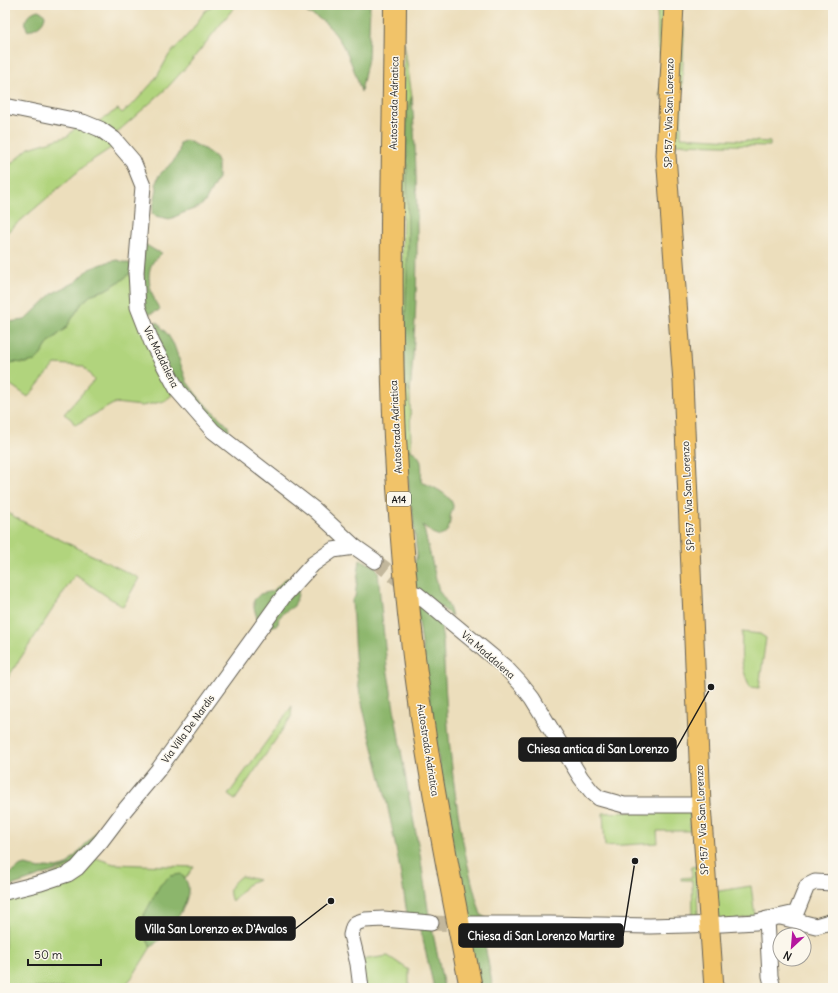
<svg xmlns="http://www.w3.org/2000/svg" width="838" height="993" font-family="Delius,sans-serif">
  <rect width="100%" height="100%" fill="#fbf7ec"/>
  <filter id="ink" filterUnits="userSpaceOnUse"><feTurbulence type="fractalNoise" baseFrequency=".025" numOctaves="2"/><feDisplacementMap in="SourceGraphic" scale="8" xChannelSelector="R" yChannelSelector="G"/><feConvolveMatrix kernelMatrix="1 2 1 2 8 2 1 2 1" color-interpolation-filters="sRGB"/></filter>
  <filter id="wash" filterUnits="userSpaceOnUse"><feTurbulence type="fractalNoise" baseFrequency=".012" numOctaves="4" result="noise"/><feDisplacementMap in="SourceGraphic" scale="16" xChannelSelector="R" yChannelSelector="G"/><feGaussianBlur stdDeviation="0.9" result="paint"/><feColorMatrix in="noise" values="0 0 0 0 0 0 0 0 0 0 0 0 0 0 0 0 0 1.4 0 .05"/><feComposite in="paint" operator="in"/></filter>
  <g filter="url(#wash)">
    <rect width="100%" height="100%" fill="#ecdebc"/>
    <g fill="#b1d47d" stroke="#66784c">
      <path d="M213,5H236L188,65L167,88L114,135L96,123L118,109L122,113L135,102L152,83L158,75L169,55L193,29L204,12Z"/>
      <path d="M657,5H666L661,97V60L658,48Z"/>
      <path d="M676,24L684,27L681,137L770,142V146L673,144Z"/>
      <path d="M404,42L412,96L406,113L408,243L403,378L410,393L411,450L406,449L401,400Z"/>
      <path d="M76,127L92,131L114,146L88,163L5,234V169L29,148L68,136Z"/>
      <path d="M130,273L172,395L165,401L142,406L115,403L75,425L71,419L64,414L94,380L83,366L55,364L28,397L5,381V367L13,362L25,363L40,356L49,342L66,328L82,303L92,294L105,290L122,280Z"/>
      <path d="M5,511L20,520L139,578L123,607L75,575L5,682Z"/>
      <path d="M742,632L760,634L766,638L759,688L750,687C740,665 741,656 742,632Z"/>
      <path d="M292,706L291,717L235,800L228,795Z"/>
      <path d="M657,811H690V831H657L658,843L605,846L603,813Z"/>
      <path d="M90,856L114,864L194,867L185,879L181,874L144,915L147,940L151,947L133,976L123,988H5V898Z"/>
      <path d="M696,866L698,916L691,917V914H693L692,880H681V878L692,877L691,867Z"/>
      <path d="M241,876L258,880L247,885L232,902C227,888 230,885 241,876Z"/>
      <path d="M751,886L755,916L715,923L713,892Z"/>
      <path d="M388,956L409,970V988H363L360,960Z"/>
    </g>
    <g fill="#8cb66c" stroke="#546944">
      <path d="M321,5H370L368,58L361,92C353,64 338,22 307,13Z"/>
      <path d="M38,10L42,12L45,16C43,25 37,27 28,31C22,21 28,13 38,10Z"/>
      <path d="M412,96C419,196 419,294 410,393L403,378L408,243L406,113Z"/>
      <path d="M186,140L204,149L214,156L218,164V178L205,202L199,207L183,213L170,219L155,216L152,213L157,189L156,183L159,175L173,162L179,152L180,143Z"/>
      <path d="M143,243L156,251L162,253C159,256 155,259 153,262C144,276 152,297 160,310L144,316Z"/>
      <path d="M117,260L131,264L130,273L122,280L105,290L92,294L82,303L66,328L49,342L40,356L35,361L25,363L13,362L5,367V320L8,322L25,320L53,293L76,282L89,269L108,262Z"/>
      <path d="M157,322L168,335L174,345L187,382L200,399L228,426L230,434L227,438L178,390L149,326Z"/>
      <path d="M406,449C424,453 422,466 421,482C430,485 452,495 453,506C453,511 450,514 450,519C450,527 448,533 440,536L432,533L423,525L439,591L448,604L452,616L415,587L414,566L417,555L412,508L410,504Z"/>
      <path d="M360,559L376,567L378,571L380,596L387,667L408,792L420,854L430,923L408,920C402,878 394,836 385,794C377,761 367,728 360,694C354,664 354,631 352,600L355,597Z"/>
      <path d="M290,578C300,589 300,591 294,606C287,611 278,614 278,624L265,630L259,625L254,608V600L260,594L273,591L285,579Z"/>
      <path d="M415,594L444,622L441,629L443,641C447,733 454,827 481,915L490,921H466L449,834Z"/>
      <path d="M116,810L78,863L5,888V879L9,874L21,866L26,865L40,869L46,867L56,868L67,865Z"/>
      <path d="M181,874C184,878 188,882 188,887C190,907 166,936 151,947L147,940L144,915L160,885L170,876Z"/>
      <path d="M420,927L432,928L444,988H434Z"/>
      <path d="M466,929H482L493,988H477Z"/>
    </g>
  </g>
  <g filter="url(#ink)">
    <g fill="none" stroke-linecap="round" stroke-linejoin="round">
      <g stroke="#c2b79c" stroke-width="15" stroke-dasharray="15 8" stroke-linecap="butt">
        <path d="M375,561L410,588"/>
        <path d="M431,923L466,924"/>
      </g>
      <defs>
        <g id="minor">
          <path d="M5,106L83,122L100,129L114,139L133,161L143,186L136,272L138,307L152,343L178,391L213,431L315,510L355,547L375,561"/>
          <path d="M417,594L505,667L520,683L532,698L581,778L592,792L599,798L624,805H701"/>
          <path d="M5,892L41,883L68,874L77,868L101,841L123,812L158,770L283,597L313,564L333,550L355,547"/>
          <path d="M781,917L816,926L833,921"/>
          <path d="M767,919L770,976L773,988"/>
          <path d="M466,924H550L650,926L722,924L756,922L796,913L807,886L815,882L832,883L833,884"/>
          <path d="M361,988L358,964L351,935L353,927L356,923L365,920L383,919L431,923"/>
        </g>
        <path id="major" d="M674,5L666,155L683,382L701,805L714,988"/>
        <path id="highway" d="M395,5C394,149 388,293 395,437C400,533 409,629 423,724C436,812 454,900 471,988"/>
      </defs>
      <use href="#minor" stroke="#656054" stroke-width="17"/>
      <use href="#major" stroke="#656054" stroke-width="21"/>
      <use href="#highway" stroke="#656054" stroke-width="24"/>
      <use href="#minor" stroke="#fff" stroke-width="15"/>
      <use href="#major" stroke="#f1c369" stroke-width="19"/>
      <use href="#highway" stroke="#f1c369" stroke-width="22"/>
    </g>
  </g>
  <g text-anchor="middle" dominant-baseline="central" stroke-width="3" stroke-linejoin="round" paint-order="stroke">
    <rect fill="#fbf7ec" stroke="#5f5e5a" stroke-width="1" x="387" y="492" width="24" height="14" rx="3"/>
    <g font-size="9" font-weight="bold" fill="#1c1c1c">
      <text x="399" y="499">A14</text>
    </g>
    <g font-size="10" fill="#1c1c1c" stroke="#fbf7ec">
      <text transform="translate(394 103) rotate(-89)">Autostrada Adriatica</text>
      <text transform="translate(669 113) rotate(-89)">SP 157 - Via San Lorenzo</text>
      <text transform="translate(161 357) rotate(64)">Via Maddalena</text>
      <text transform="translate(396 427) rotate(-93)">Autostrada Adriatica</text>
      <text transform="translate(688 496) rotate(-93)">SP 157 - Via San Lorenzo</text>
      <text transform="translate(488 655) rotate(41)">Via Maddalena</text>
      <text transform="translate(188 729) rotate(-54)">Via Villa De Nardis</text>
      <text transform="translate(428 750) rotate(81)">Autostrada Adriatica</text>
      <text transform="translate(702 820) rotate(-93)">SP 157 - Via San Lorenzo</text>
    </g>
  </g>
  <path fill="none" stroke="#1c1c1c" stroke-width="1.5" d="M711 687L676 749M331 901L295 929M635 861L623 936"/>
  <g fill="#1c1c1c" stroke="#fbf7ec" stroke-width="1.5">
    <circle cx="711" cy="687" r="4"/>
    <circle cx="331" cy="901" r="4"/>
    <circle cx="635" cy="861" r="4"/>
  </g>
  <g fill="#1c1c1c" stroke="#1c1c1c" stroke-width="1.5">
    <rect x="519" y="738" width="157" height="23" rx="4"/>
    <rect x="136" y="917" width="159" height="23" rx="4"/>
    <rect x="459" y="924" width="164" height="23" rx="4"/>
  </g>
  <g font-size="11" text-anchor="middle" font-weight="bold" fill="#fff">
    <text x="598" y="753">Chiesa antica di San Lorenzo</text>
    <text x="216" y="933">Villa San Lorenzo ex D'Avalos</text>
    <text x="541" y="940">Chiesa di San Lorenzo Martire</text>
  </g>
  <rect width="838" height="993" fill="none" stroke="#fbf7ec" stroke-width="20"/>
  <g transform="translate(792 947) rotate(206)"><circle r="19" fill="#fbf7ec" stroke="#a29f99"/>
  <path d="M0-3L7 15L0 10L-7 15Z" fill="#b5179e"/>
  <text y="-6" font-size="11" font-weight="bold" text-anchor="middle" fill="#1c1c1c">N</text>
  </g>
  <path d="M28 959v6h73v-6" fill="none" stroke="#1c1c1c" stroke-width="2"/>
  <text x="34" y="959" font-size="12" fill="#1c1c1c" stroke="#fbf7ec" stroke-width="3" paint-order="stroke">50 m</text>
</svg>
